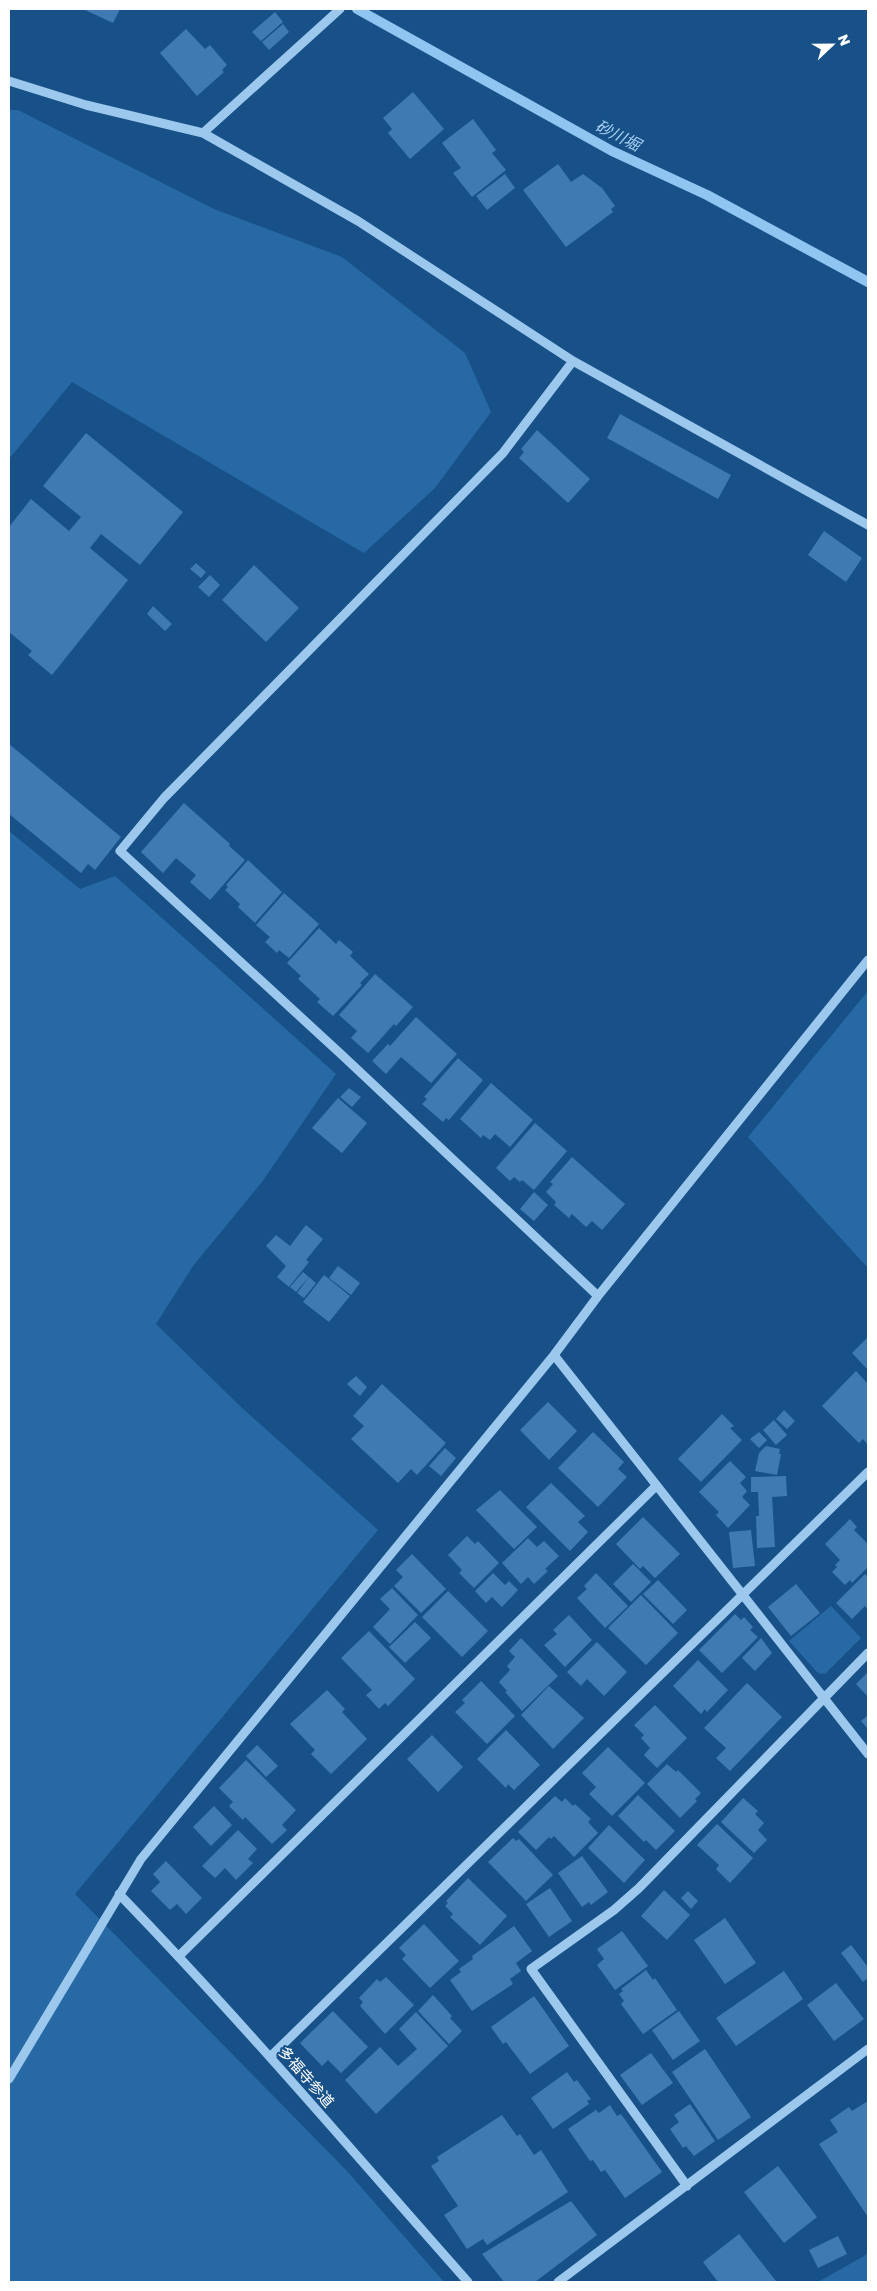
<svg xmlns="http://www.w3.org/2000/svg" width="877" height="2291" font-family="'Golos Text','Noto Sans JP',sans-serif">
<rect width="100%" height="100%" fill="#175188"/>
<path fill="#2669a5" d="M9 110H18L214 209 342 257 465 353 491 412 435 488 364 553 72 382 9 459Z
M9 831 80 889 115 876 336 1074 262 1182 193 1266 156 1324 240 1406 378 1530 75 1894 347 2171 444 2282H9Z
M868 991V1268L748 1137Z
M831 1606 861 1638 825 1674 818 1673 789 1641Z
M868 2253V2282H818L864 2256Z"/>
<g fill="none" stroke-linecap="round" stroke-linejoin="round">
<path stroke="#90c4f1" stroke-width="10" d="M357 9 612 151 707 195 868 282"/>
</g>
<path fill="#3f7bb2" d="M83 9H120L113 23Z
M275 12 283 22 261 41 252 32Z
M283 24 289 32 269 50 262 42Z
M186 29 205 49 210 45 227 65 222 70 224 72 197 96 160 53Z
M413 92 444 129 410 159 388 133 392 129 383 118Z
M473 119 496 150 492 153 506 170 472 197 453 173 461 168 442 143Z
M558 164 571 182 583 174 602 188 615 206 611 209 613 212 566 247 523 190Z
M505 174 515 188 487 210 476 196Z
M620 414 731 475 718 499 607 438Z
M537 430 590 479 568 503 519 458 524 452 521 449Z
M86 433 183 512 140 565 101 534 90 548 128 580 52 675 28 655 32 651 9 632V527L31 499 69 531 81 517 43 486Z
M824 531 862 558 846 582 808 555Z
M196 563 206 572 201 578 190 569Z
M254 565 299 608 266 642 222 600Z
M210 575 220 585 209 597 198 587Z
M153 606 172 624 165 631 147 614Z
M9 744 121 837 95 870 88 864 81 873 9 814Z
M184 803 230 844 229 846 245 860 210 900 190 882 196 875 176 858 163 873 141 852Z
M248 860 282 892 255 923 238 907 240 904 225 890 228 887 226 885Z
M284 893 319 924 289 958 279 950 277 953 265 942 270 937 256 925Z
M319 928 336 944 339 940 353 952 350 956 369 974 360 983 362 985 333 1016 317 1002 320 999 298 979 301 976 287 963Z
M375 974 413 1007 396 1026 394 1024 368 1053 351 1038 357 1031 339 1015Z
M416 1017 457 1054 431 1083 401 1057 386 1074 372 1061 388 1044 390 1046Z
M458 1058 483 1080 449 1120 446 1118 443 1122 422 1104 427 1099 424 1097Z
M491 1083 533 1120 510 1147 495 1134 490 1140 483 1135 481 1138 460 1119Z
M349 1088 361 1097 352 1107 340 1097Z
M338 1098 367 1123 342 1153 312 1128Z
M535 1123 567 1151 534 1190 522 1180 520 1182 514 1177 510 1181 496 1168Z
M572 1157 625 1204 602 1230 592 1221 586 1227 572 1214 569 1218 554 1205 556 1202 546 1192 553 1184 550 1182Z
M534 1192 548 1205 534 1221 520 1209Z
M306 1225 323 1239 306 1260 309 1262 289 1287 277 1277 286 1266 266 1246 276 1235 290 1246Z
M338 1266 360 1283 351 1295 329 1278Z
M303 1272 309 1277 296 1292 290 1287Z
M324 1275 350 1296 329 1322 303 1302Z
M309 1277 316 1283 304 1298 297 1293Z
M868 1337V1370L852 1353Z
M856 1371 868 1384V1445L863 1439 859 1443 822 1406Z
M356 1376 367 1387 360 1396 347 1384Z
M382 1384 446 1443 417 1475 411 1469 398 1483 351 1439 364 1426 353 1416Z
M548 1402 577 1431 549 1460 520 1430Z
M784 1410 795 1421 787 1429 776 1419Z
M722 1414 734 1426 730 1428 742 1440 701 1482 678 1459Z
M774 1420 787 1435 776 1445 763 1430Z
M593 1432 624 1462 618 1469 627 1477 598 1507 558 1468Z
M759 1432 767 1440 759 1448 750 1439Z
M766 1446 780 1449 779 1454H781L777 1475 755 1471 759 1453Z
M445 1448 456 1458 441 1476 429 1466Z
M730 1461 746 1477 740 1483 747 1491 742 1497 750 1505 728 1528 716 1515 719 1512 699 1492Z
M786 1476 787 1496 772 1497 775 1547 757 1548 756 1516H759L758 1492H751V1477Z
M551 1483 585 1516 578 1522 588 1532 570 1551 526 1507Z
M500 1490 537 1527 514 1549 476 1510Z
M643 1517 680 1554 655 1578 643 1566 640 1569 616 1544Z
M850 1519 857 1527 854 1530 868 1544V1567L852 1583 850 1580 845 1585 832 1572 837 1567 835 1565 840 1560 825 1544Z
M751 1530 755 1566 733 1568 729 1532Z
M467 1536 475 1544 478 1541 499 1563 474 1588 459 1573 462 1570 448 1555Z
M528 1538 537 1547 544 1541 559 1556 545 1569 548 1571 534 1584 528 1577 521 1584 502 1563Z
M412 1554 446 1589 421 1613 394 1586 403 1577 396 1570Z
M633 1564 651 1582 631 1602 613 1584Z
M493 1573 505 1585 509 1581 518 1590 502 1607 492 1597 486 1603 475 1591Z
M596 1573 628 1606 605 1628 577 1598 587 1589 584 1586Z
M865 1574 868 1577V1610L865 1606 852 1619 836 1603Z
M658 1580 687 1610 673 1624 643 1594Z
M796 1584 820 1613 791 1636 768 1607Z
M392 1588 418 1615 390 1644 373 1627 390 1609 380 1599Z
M448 1591 488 1631 462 1657 422 1617Z
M641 1595 678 1633 646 1665 608 1628Z
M735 1614 741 1620 744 1617 753 1627 750 1630 758 1637 722 1673 699 1650Z
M569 1615 592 1640 565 1667 544 1645 557 1634 553 1630Z
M415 1622 431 1638 405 1663 389 1647Z
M369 1631 415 1679 388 1706 385 1703 379 1709 366 1695 372 1690 341 1658Z
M521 1638 558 1676 522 1711 505 1692 507 1691 499 1682 510 1670 507 1666 515 1657 509 1651Z
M761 1638 772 1653 755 1671 742 1658Z
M597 1642 627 1672 604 1696 587 1679 581 1686 567 1672Z
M698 1660 728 1690 707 1712 705 1709 701 1714 673 1686Z
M868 1672V1697L856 1684Z
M481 1681 515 1716 487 1744 455 1712 465 1703 462 1700Z
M747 1683 782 1717 730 1771 716 1758 726 1748 704 1728Z
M549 1686 584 1718 553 1749 521 1715Z
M327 1690 345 1709 342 1712 367 1739 331 1774 311 1754 315 1750 290 1724Z
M655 1705 687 1738 657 1768 644 1755 650 1748 641 1738 644 1735 634 1725Z
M868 1715V1729L861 1721Z
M506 1730 540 1765 514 1790 508 1784 506 1788 477 1759Z
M432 1735 463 1767 438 1792 407 1759Z
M257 1745 278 1766 266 1777 246 1756Z
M608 1747 645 1783 612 1816 589 1794 596 1787 582 1773Z
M246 1760 296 1810 282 1825 287 1830 272 1844 245 1817 243 1820 229 1806 233 1802 219 1788Z
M667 1764 676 1772 678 1770 701 1793 695 1799 697 1801 680 1818 647 1784Z
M638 1795 675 1831 656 1850 646 1840 644 1842 618 1816Z
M555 1796 562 1802 565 1798 573 1806 575 1804 591 1819 588 1822 598 1833 574 1857 554 1836 551 1839 549 1837 536 1850 518 1832Z
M743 1798 758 1811 755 1814 764 1823 758 1830 767 1840 754 1853 721 1822Z
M214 1806 232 1825 211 1846 193 1827Z
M717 1824 753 1858 730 1883 716 1869 719 1865 697 1845Z
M609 1825 645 1860 624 1883 588 1848Z
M238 1830 257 1849 248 1859 253 1863 236 1880 225 1868 215 1878 202 1866Z
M513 1838 516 1841 519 1839 553 1875 526 1901 488 1862Z
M582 1856 608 1892 591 1905 589 1902 582 1907 558 1873Z
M166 1861 202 1898 186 1914 177 1904 170 1910 151 1891 160 1882 153 1874Z
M468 1878 507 1916 480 1945 450 1917 453 1914 445 1906 448 1903 446 1901Z
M550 1888 572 1921 549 1937 526 1904Z
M664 1890 690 1915 667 1940 641 1916Z
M688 1891 698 1901 691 1909 681 1898Z
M725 1918 756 1963 725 1984 694 1940Z
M424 1924 459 1961 430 1988 402 1959 406 1955 399 1948Z
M514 1926 532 1951 516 1963 521 1971 510 1979 513 1984 472 2011 450 1980 461 1972 459 1969 473 1959 472 1956Z
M622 1931 648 1966 615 1990 597 1965 604 1959 597 1949Z
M851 1945 868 1967V1978L863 1982 841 1953Z
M646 1970 653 1980 655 1978 677 2010 643 2034 621 2004 624 2001 619 1994 623 1991 621 1989Z
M784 1971 803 1999 736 2046 716 2018Z
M386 1977 414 2005 385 2034 360 2006 363 2002 359 1998 377 1979 380 1982Z
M836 1983 864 2019 834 2041 807 2005Z
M433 1995 452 2016 450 2018 462 2031 449 2044 418 2011Z
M534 1996 569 2046 530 2074 506 2042 503 2044 491 2027Z
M333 2011 368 2047 341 2073 328 2060 322 2066 300 2043Z
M679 2011 700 2041 673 2060 652 2030Z
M416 2012 448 2046 376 2114 345 2080 380 2047 398 2066 417 2049 399 2029Z
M705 2049 751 2117 718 2140 672 2072Z
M651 2053 673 2083 642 2105 620 2075Z
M567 2072 574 2082 577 2080 591 2099 587 2101 589 2104 553 2129 531 2098Z
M868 2101V2217L819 2144 838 2132 830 2120 849 2107 852 2111Z
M690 2104 715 2141 694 2156 686 2146 683 2148 670 2129 679 2122 674 2115Z
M610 2105 617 2116 621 2114 662 2172 625 2198 605 2170 601 2172 593 2160 590 2161 568 2129 596 2110 599 2113Z
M502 2115 517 2136 520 2134 534 2155 541 2150 568 2192 487 2245 483 2239 467 2249 444 2215 458 2206 431 2166 439 2161 437 2157Z
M778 2166 817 2217 784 2243 744 2192Z
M571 2201 597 2235 535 2282H504L482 2254Z
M739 2234 776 2281 773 2282H718L703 2262Z
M838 2236 847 2254 818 2268 809 2250Z"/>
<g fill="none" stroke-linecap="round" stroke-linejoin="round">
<path stroke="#9dc8ee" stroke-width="9" d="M9 81 86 105 203 133 358 221 573 361 868 525
M203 133 340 9
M573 361 503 453 164 798 120 851 343 1056 598 1296
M554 1355 868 1754
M119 1894C240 2019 353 2152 468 2282
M179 1956 656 1486
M270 2057 868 1472
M9 2079 141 1859 554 1355 598 1296 868 960
M687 2186 531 1969 614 1910 639 1888 868 1653
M558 2282 868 2049"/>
</g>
<g text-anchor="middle" stroke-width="4" stroke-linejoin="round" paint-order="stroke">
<g font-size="15" fill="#fff" stroke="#175188">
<text transform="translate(306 2077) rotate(49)" y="5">多福寺参道</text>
</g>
<g font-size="16" font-style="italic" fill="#a9d2f5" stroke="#175188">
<text transform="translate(618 135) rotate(27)" y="6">砂川堀</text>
</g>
</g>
<rect width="877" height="2291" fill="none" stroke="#ffffff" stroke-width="20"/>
<g transform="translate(832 45) rotate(68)" stroke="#175188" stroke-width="4" paint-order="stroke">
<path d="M0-4L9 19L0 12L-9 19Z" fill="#ffffff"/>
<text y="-8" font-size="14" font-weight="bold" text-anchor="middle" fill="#ffffff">N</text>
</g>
</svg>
